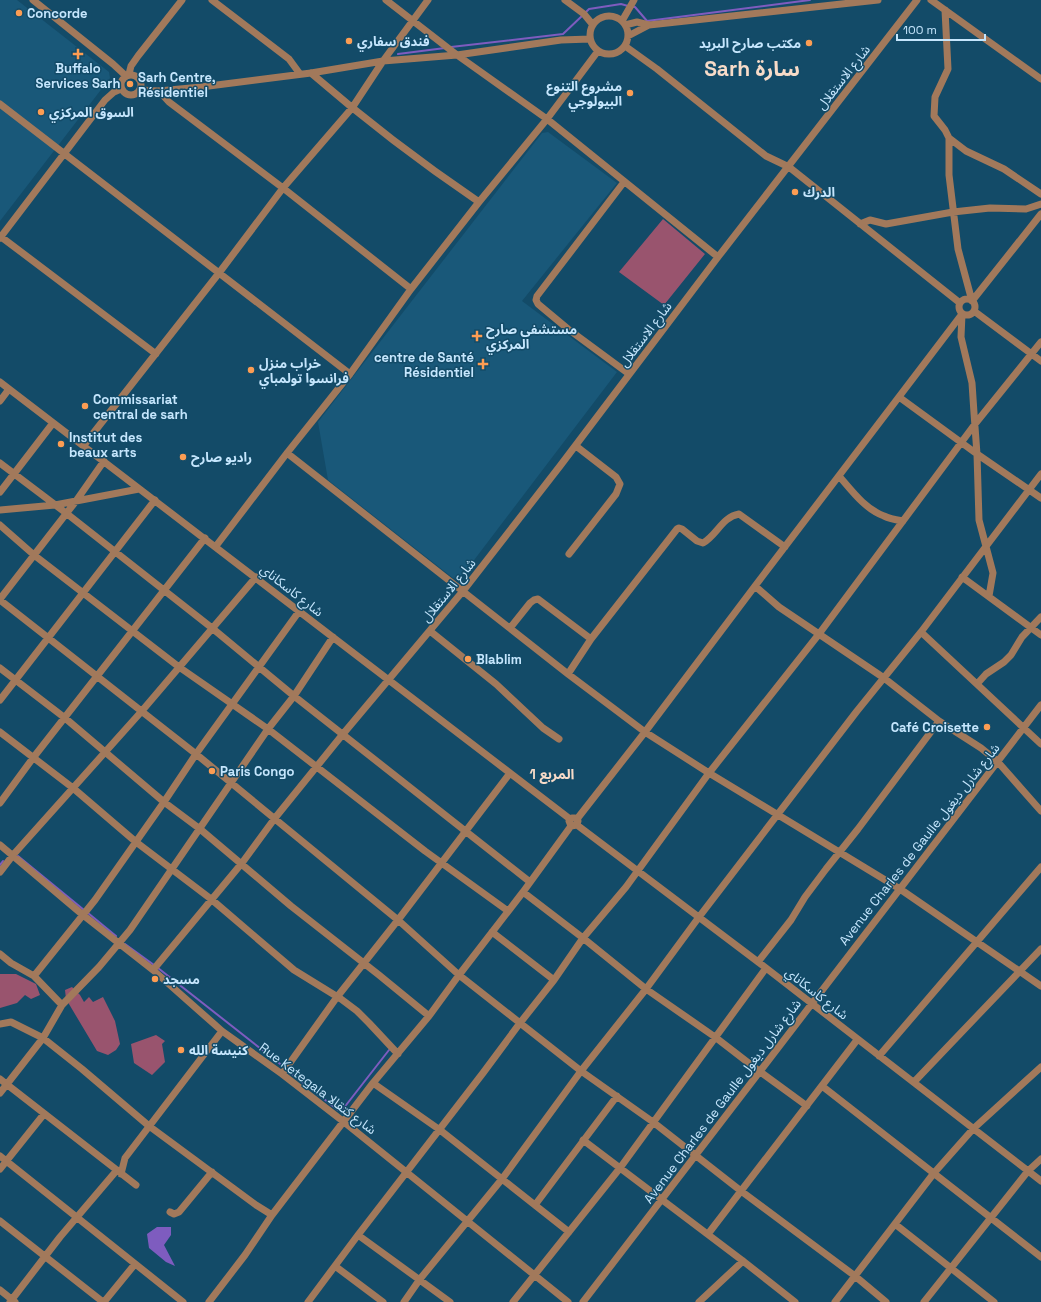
<svg xmlns="http://www.w3.org/2000/svg" width="1041" height="1302" font-family="'Space Grotesk','Noto Sans Arabic',sans-serif">
<rect width="100%" height="100%" fill="#134b68"/>
<path fill="#195879" d="M0 0H17L109 72 110 78 0 221Z
M548 132 617 183 522 301 617 372 462 576 453 578 328 480 318 422 542 133Z"/>
<path fill="#99546e" d="M663 219 705 254 664 305 619 272Z
M0 974H16L36 984 40 995 31 999 25 995 17 1003 0 1008Z
M72 987 80 995 84 1002 89 997 93 1002 103 997 115 1021 120 1044 116 1050 108 1055 97 1051 66 999 65 990Z
M156 1035 165 1041 162 1044 165 1062 152 1075 134 1063 131 1044Z"/>
<path fill="#7e5cbf" d="M157 1227H171V1235L164 1245 175 1266 166 1262 149 1248 147 1234Z"/>
<g fill="none" stroke-linecap="round" stroke-linejoin="round">
<path stroke="#7e5cbf" stroke-width="2" d="M632 7H635L647 21 810 0
M586 12 589 9 621 4 628 6
M451 47 563 34 583 15
M398 54 445 48
M18 856 84 910
M0 865 3 861
M88 913 116 936
M125 944 154 965
M158 968 284 1067
M287 1070 338 1110 343 1109 389 1050"/>
<path stroke="#a2795b" stroke-width="7" d="M33 0 113 64 126 76
M212 0 289 59 300 74
M386 0 457 55 547 119 718 257
M565 0 584 14 593 25
M931 0 1041 79
M945 10 948 69 935 97 934 116 945 130 949 138 966 151 1004 169 1041 194
M590 35a19 19 0 1 1 38 0a19 19 0 1 1-38 0Z
M622 21 634 0
M625 25 637 22 649 25 878 0
M628 36 649 25
M625 46 657 69 766 156 789 167 960 303
M311 73C364 119 420 162 479 202
M129 74 131 66 138 56 182 0
M121 85a10 10 0 1 1 20 0a10 10 0 1 1-20 0Z
M140 90 159 91 201 87 311 73 383 61 457 55 561 40 590 39
M159 91 169 102 283 188 411 289
M0 104 350 374
M949 138V175L958 249 972 301
M624 182 537 296 536 300 538 304 568 329 629 374
M860 224 870 220 886 224 953 212 990 208 1026 209 1041 204
M0 236 156 354
M0 238 105 100 114 92 121 89
M959 307a8 8 0 1 1 16 0a8 8 0 1 1-16 0Z
M972 301 1041 214
M974 311 1041 361
M962 314 961 337 972 383 974 413 977 454 979 520 993 573 989 596
M0 382 570 819
M899 397 977 454 1041 498
M0 401 9 389
M84 445 219 273 283 188 352 108 383 61 428 0
M287 453 568 674 645 732 709 773 900 889 1041 986
M0 463 66 513 212 628 294 696 530 882
M839 476C852 491 865 509 884 516 890 519 897 520 903 521
M0 492 53 423
M0 510 55 505 139 489
M0 525 34 555 179 667 268 729 425 851 508 911
M216 546 287 453 350 374 411 289 479 202 547 119 598 51
M569 554 616 494 620 484 616 477 576 446
M962 577 1041 635
M755 586 779 607 884 678 939 721 981 748 997 761 1041 811
M0 599 76 501 104 461
M0 600 196 754 398 920 459 975 581 1071 653 1122 741 1191 855 1276 886 1302
M510 628 530 603 534 600 538 599 591 639
M430 631 496 684 543 728 559 739
M921 632 1041 744
M0 668 65 718 164 802 200 829 291 906 379 975 429 1016
M568 674 591 639 677 529 679 528 682 529 697 541 703 543C717 535 722 517 739 514L785 547
M977 684 986 674 1004 662 1011 655 1022 637 1041 617
M0 700 155 500
M0 732 73 788 136 842 211 899 294 970 341 999 357 1011 369 1023 398 1054
M0 803 33 758 205 538
M577 819 645 732 755 586 962 314
M577 825 766 968 1041 1181
M0 845 83 915 153 970 222 1031 282 1074 344 1122 568 1302
M0 872 13 855 141 712 256 577
M523 892 583 938 646 989 715 1037 759 1071 807 1106
M492 932 554 980
M0 954 11 963 34 976 62 1005
M758 962 791 920 805 897 826 869 858 829 939 721
M153 970 242 863 275 818 343 734 463 591 560 466 718 257 917 0
M34 976 95 900 164 802 196 754 300 610
M0 1024 11 1022 43 1038 82 1069 149 1126 256 1205 272 1215
M879 1056 1041 867
M282 1074 337 997 398 920 510 773
M0 1079 136 1185
M914 1082 1041 949
M373 1083 440 1130 569 1232
M822 1086 1041 1257
M0 1093 43 1038 62 1005 99 967 130 930 268 729 294 696 333 637
M583 1140 743 1261 795 1302
M0 1156 183 1302
M0 1169 44 1114
M121 1174 125 1158 222 1031
M535 1205 617 1096
M170 1212 174 1214 179 1212 212 1172
M0 1221 103 1302
M895 1224 994 1302
M708 1234 857 1040
M358 1235 450 1302
M335 1266 383 1302
M0 1290 15 1302
M10 1302 60 1237 117 1170
M104 1302 135 1264
M209 1302 245 1255 272 1215 373 1083 429 1016 459 975 523 892 571 826 577 825 578 821 575 818H572L569 821 571 826
M308 1302 358 1235 483 1073 520 1023 554 980 583 938 626 887 709 773 819 634 975 424 1041 342
M404 1302 420 1279 502 1179 581 1071 646 989 699 917 857 711 921 632 1041 474
M513 1302 620 1168 766 968
M583 1302 1041 705
M699 1302 743 1261
M835 1302 934 1173 973 1129 1041 1067
M924 1302 1028 1171 1041 1159"/>
</g>
<g fill="#fc9d53" stroke="#134b68" stroke-width="1.5">
<circle cx="19" cy="13" r="4"/>
<circle cx="349" cy="41" r="4"/>
<circle cx="809" cy="43" r="4"/>
<path d="M76 48h4v4h4v4h-4v4h-4v-4h-4v-4h4z"/>
<circle cx="130" cy="84" r="4"/>
<circle cx="630" cy="93" r="4"/>
<circle cx="41" cy="112" r="4"/>
<circle cx="795" cy="192" r="4"/>
<path d="M475 330h4v4h4v4h-4v4h-4v-4h-4v-4h4z"/>
<path d="M481 358h4v4h4v4h-4v4h-4v-4h-4v-4h4z"/>
<circle cx="251" cy="370" r="4"/>
<circle cx="85" cy="406" r="4"/>
<circle cx="61" cy="444" r="4"/>
<circle cx="183" cy="457" r="4"/>
<circle cx="468" cy="659" r="4"/>
<circle cx="987" cy="727" r="4"/>
<circle cx="212" cy="771" r="4"/>
<circle cx="155" cy="979" r="4"/>
<circle cx="181" cy="1050" r="4"/>
</g>
<g text-anchor="middle" stroke-width="3" stroke-linejoin="round" paint-order="stroke">
<g font-size="13" font-weight="bold" fill="#c5e6fd" stroke="#134b68" text-anchor="start">
<text x="27" y="18">Concorde</text>
<text x="357" y="46">فندق سفاري</text>
<text x="801" y="48" text-anchor="end">مكتب صارح البريد</text>
<text x="78" y="73" text-anchor="middle">Buffalo<tspan x="78" dy="15">Services Sarh</tspan></text>
<text x="138" y="82">Sarh Centre,<tspan x="138" dy="15">Résidentiel</tspan></text>
<text x="622" y="91" text-anchor="end">مشروع التنوع<tspan x="622" dy="15">البيولوجي</tspan></text>
<text x="49" y="117">السوق المركزي</text>
<text x="803" y="197">الدرك</text>
<text x="486" y="334">مستشفى صارح<tspan x="486" dy="15">المركزي</tspan></text>
<text x="474" y="362" text-anchor="end">centre de Santé<tspan x="474" dy="15">Résidentiel</tspan></text>
<text x="259" y="368">خراب منزل<tspan x="259" dy="15">فرانسوا تولمباي</tspan></text>
<text x="93" y="404">Commissariat<tspan x="93" dy="15">central de sarh</tspan></text>
<text x="69" y="442">Institut des<tspan x="69" dy="15">beaux arts</tspan></text>
<text x="191" y="462">راديو صارح</text>
<text x="476" y="664">Blablim</text>
<text x="979" y="732" text-anchor="end">Café Croisette</text>
<text x="220" y="776">Paris Congo</text>
<text x="163" y="984">مسجد</text>
<text x="189" y="1055">كنيسة الله</text>
</g>
<g font-size="13" fill="#c5e6fd" stroke="#134b68">
<text transform="translate(843 77) rotate(-52)" y="5">شارع الاستقلال</text>
<text transform="translate(645 334) rotate(-53)" y="5">شارع الاستقلال</text>
<text transform="translate(292 590) rotate(38)" y="5">شارع كاسكاناي</text>
<text transform="translate(448 590) rotate(-51)" y="5">شارع الاستقلال</text>
<text transform="translate(919 844) rotate(-52)" y="5">Avenue Charles de Gaulle شارع شارل ديغول</text>
<text transform="translate(817 993) rotate(38)" y="5">شارع كاسكاناي</text>
<text transform="translate(318 1088) rotate(37)" y="5">Rue Ketegala شارع كتقالا</text>
<text transform="translate(722 1101) rotate(-53)" y="5">Avenue Charles de Gaulle شارع شارل ديغول</text>
</g>
<g font-size="14" font-weight="bold" fill="#f7dbc8" stroke="#134b68">
<text x="552" y="779">المربع 1</text>
</g>
<g font-size="21" font-weight="bold" fill="#f7dbc8" stroke="#134b68">
<text x="752" y="76">Sarh سارة</text>
</g>
</g>
<path d="M897 34v6h88v-6" fill="none" stroke="#c5e6fd" stroke-width="2"/>
<text x="903" y="34" font-size="12" fill="#c5e6fd" stroke="#134b68" stroke-width="3" paint-order="stroke">100 m</text>
</svg>
